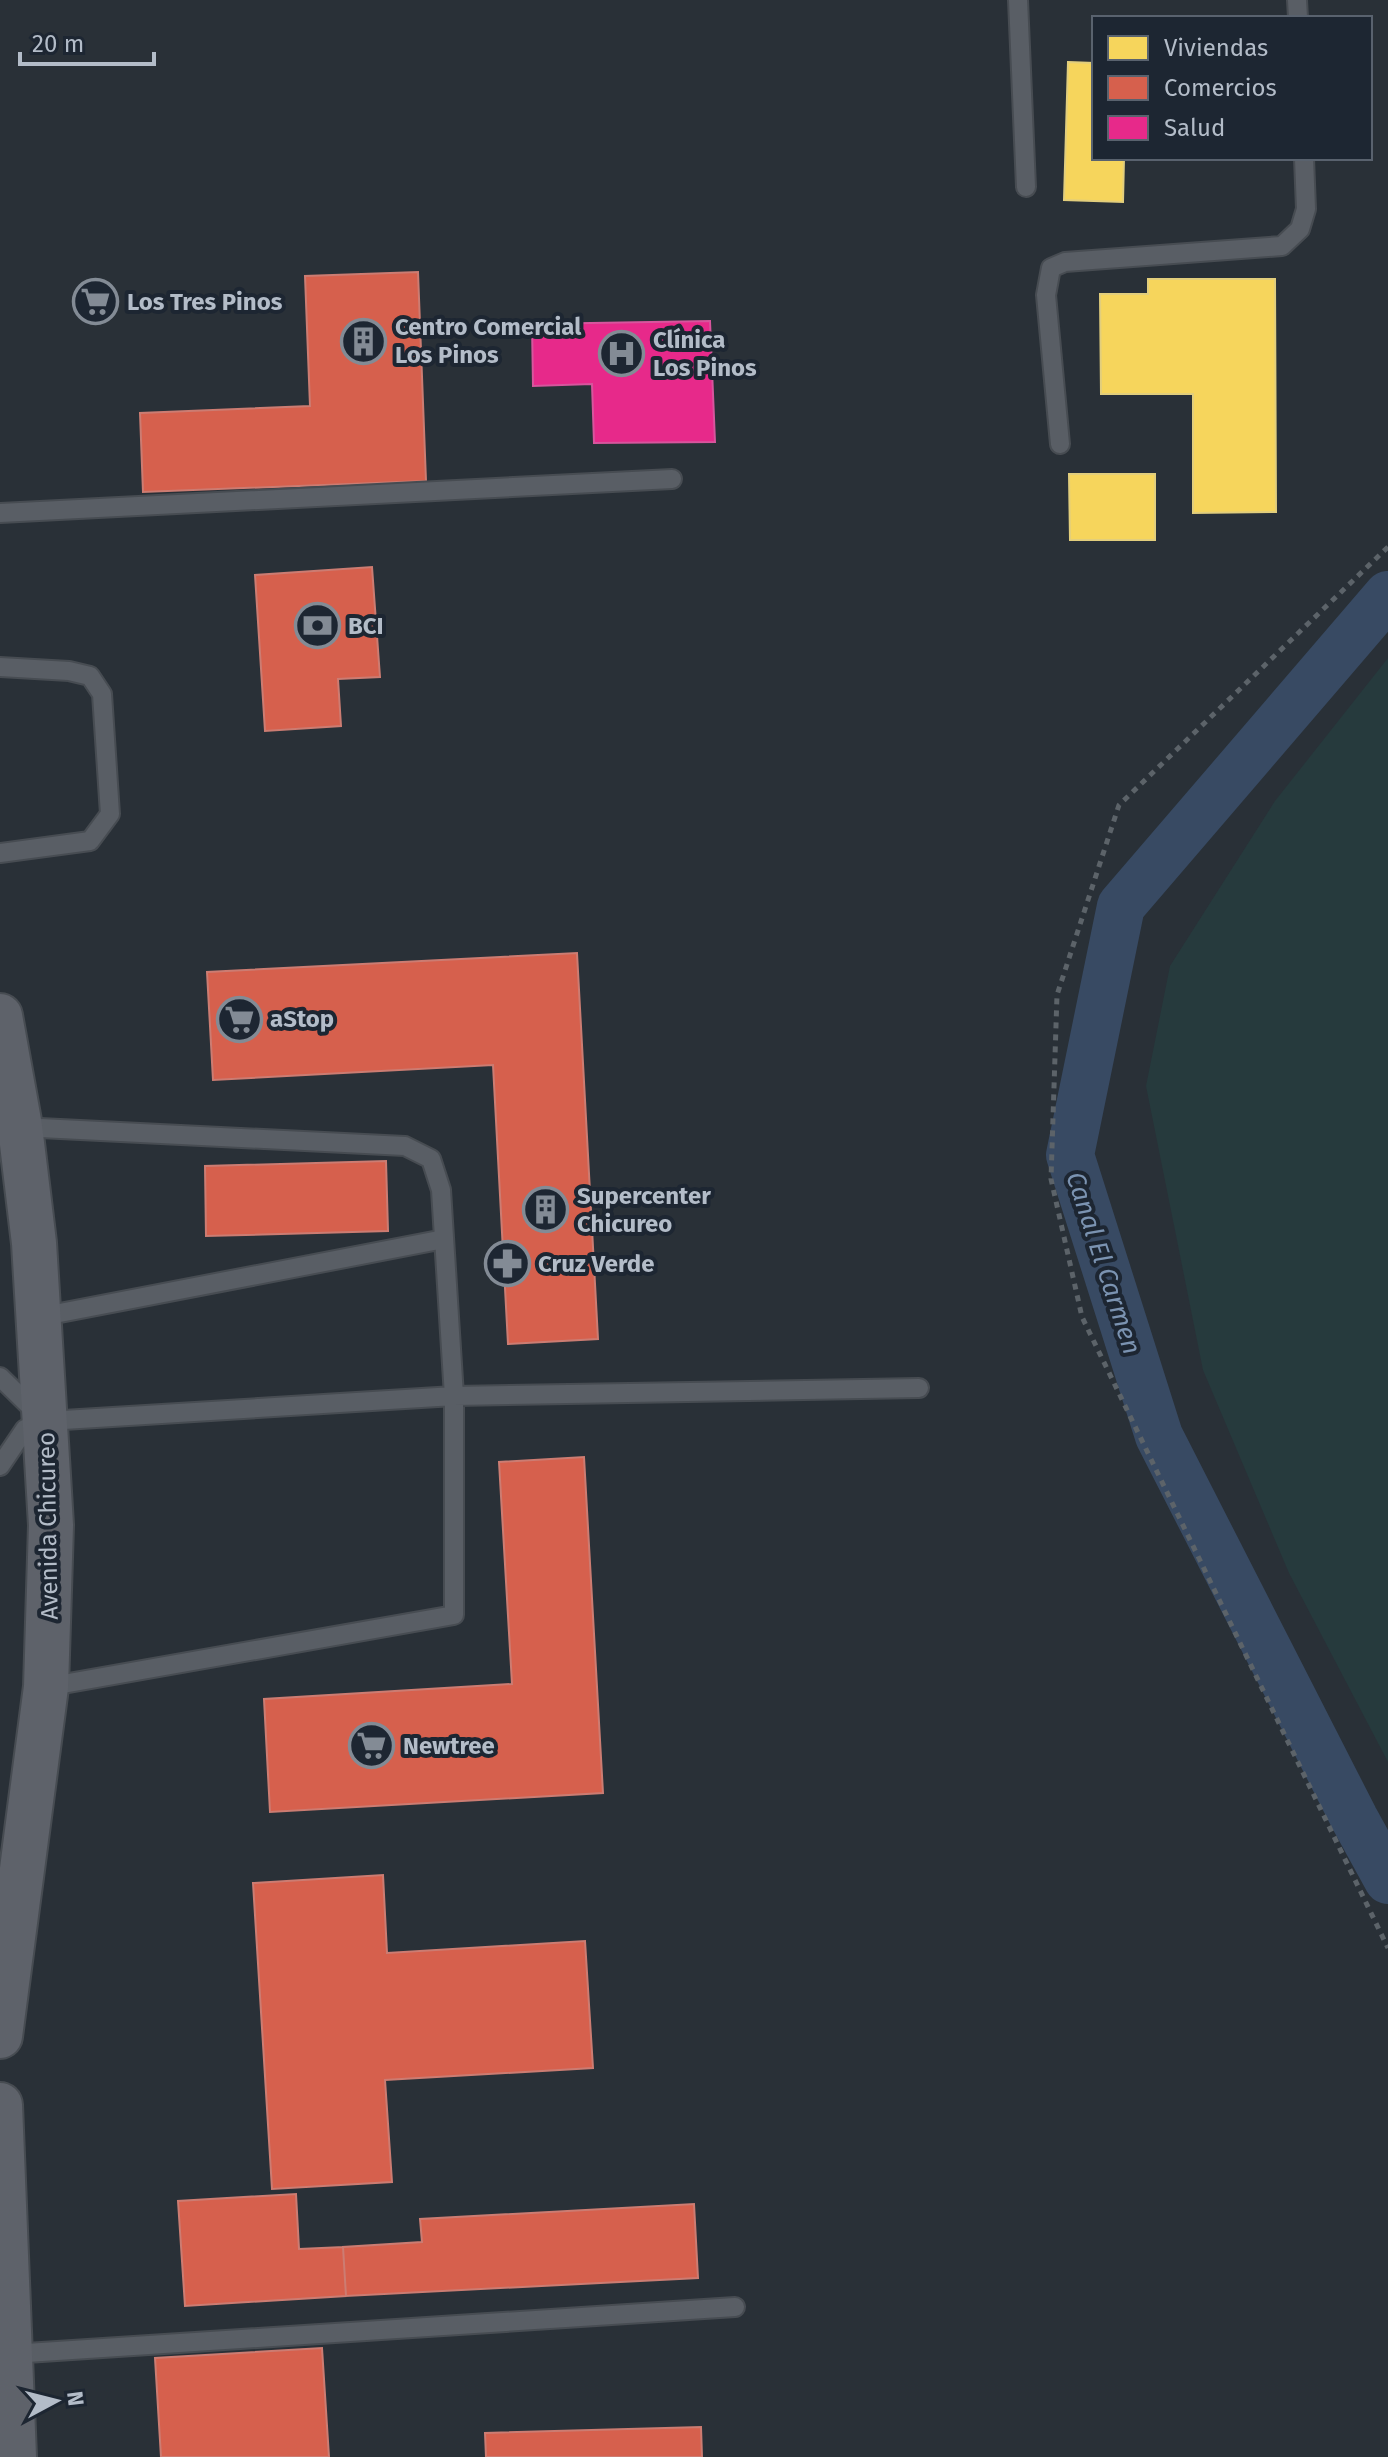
<svg xmlns="http://www.w3.org/2000/svg" width="1388" height="2457" font-family="'Fira Sans',sans-serif">
<rect width="100%" height="100%" fill="#293037"/>
<path fill="#263a3d" d="M1388 658V1762L1289 1573 1203 1370 1146 1086 1170 966 1275 801Z"/>
<path fill="#f6d55c" stroke="#e2ce7c" stroke-width="2" d="M1068 62 1094 63V158H1124L1123 202 1064 200Z
M1148 279H1275L1276 512 1193 513V394H1101L1100 294H1148Z
M1069 474H1155V540H1070Z"/>
<path fill="#d6604d" stroke="#cc7c72" stroke-width="2" d="M418 272 426 481 143 492 140 413 310 406 305 276Z
M372 567 380 677 338 679 341 726 265 731 255 575Z
M577 953 598 1339 508 1344 493 1065 213 1080 207 972Z
M386 1161 388 1231 206 1236 205 1166Z
M584 1457 603 1793 270 1812 264 1699 512 1684 499 1462Z
M383 1875 387 1953 585 1941 593 2068 385 2080 392 2182 272 2189 253 1883Z
M296 2194 299 2249 343 2247 346 2296 185 2306 178 2201Z
M694 2204 698 2278 346 2296 343 2247 422 2242 420 2219Z
M322 2348 329 2457H161L155 2358Z
M701 2427 702 2457H486L485 2433Z"/>
<path fill="#e7298a" stroke="#d7559d" stroke-width="2" d="M710 321 715 442 594 443 592 384 533 386 532 324Z"/>
<g fill="none" stroke-linecap="round" stroke-linejoin="round">
<path stroke="#384a63" stroke-width="48" d="M1388 595 1121 906 1070 1155 1159 1436 1354 1818 1388 1880"/>
<defs>
<path id="lane" d="M1018 0 1026 187
M1297 0 1298 18
M1060 444 1046 295 1051 268 1065 262 1282 246 1300 229 1306 209 1304 158
M0 513 672 479
M0 667 69 671 90 676 102 694 110 814 90 841 0 853
M20 1127 405 1146 431 1159 441 1190 454 1396V1615L46 1687
M39 1317 444 1239
M0 1377 38 1414
M0 1466 25 1429 47 1421 454 1396 919 1388
M11 2354 735 2307"/>
<path id="secondary" d="M0 1016 20 1127 34 1243 51 1525 46 1687 0 2036
M0 2105 14 2457"/>
</defs>
<use href="#lane" stroke="#474c52" stroke-width="22"/>
<use href="#secondary" stroke="#474c52" stroke-width="48"/>
<path stroke="#5c6369" stroke-width="5" stroke-dasharray="6 6" stroke-linecap="butt" d="M1388 547 1119 805 1057 995 1051 1179 1082 1317 1388 1948"/>
<use href="#lane" stroke="#595e65" stroke-width="18"/>
<use href="#secondary" stroke="#5e626a" stroke-width="44"/>
</g>
<defs>
<symbol id="supermarket-ring" viewBox="-11 -11 22 22"><circle r="9.5" fill="#1d2632" stroke="#838b95" stroke-width="1.5"/><path d="M-6-5.5h2.5l.6 2H6L4.5 2H-2.5L-4.4-4H-6ZM-1.5 3.2a1.3 1.3 0 1 0 .1 0ZM3 3.2a1.3 1.3 0 1 0 .1 0Z" fill="#838b95"/></symbol>
<symbol id="building-ring" viewBox="-11 -11 22 22"><circle r="9.5" fill="#1d2632" stroke="#838b95" stroke-width="1.5"/><path d="M-4-6H4V6H1V3H-1V6H-4ZM-2.5-4.3h1.7v1.8h-1.7ZM.8-4.3h1.7v1.8H.8ZM-2.5-1h1.7V.8h-1.7ZM.8-1h1.7V.8H.8Z" fill="#838b95"/></symbol>
<symbol id="hospital-ring" viewBox="-11 -11 22 22"><circle r="9.5" fill="#1d2632" stroke="#838b95" stroke-width="1.5"/><path d="M-5-5h3v3.5h4V-5h3V5h-3V1.5h-4V5h-3Z" fill="#838b95"/></symbol>
<symbol id="bank-ring" viewBox="-11 -11 22 22"><circle r="9.5" fill="#1d2632" stroke="#838b95" stroke-width="1.5"/><path d="M-6-4H6V4H-6ZM0-2.3a2.3 2.3 0 1 0 0 4.6a2.3 2.3 0 1 0 0-4.6Z" fill="#838b95"/></symbol>
<symbol id="pharmacy-ring" viewBox="-11 -11 22 22"><circle r="9.5" fill="#1d2632" stroke="#838b95" stroke-width="1.5"/><path d="M-2-6h4v4h4v4h-4v4h-4v-4h-4v-4h4Z" fill="#838b95"/></symbol>
</defs>
<g fill-rule="evenodd">
<use href="#supermarket-ring" x="70" y="276" width="51" height="51"/>
<use href="#building-ring" x="338" y="316" width="51" height="51"/>
<use href="#hospital-ring" x="596" y="328" width="51" height="51"/>
<use href="#bank-ring" x="292" y="600" width="51" height="51"/>
<use href="#supermarket-ring" x="214" y="994" width="51" height="51"/>
<use href="#building-ring" x="520" y="1184" width="51" height="51"/>
<use href="#pharmacy-ring" x="482" y="1238" width="51" height="51"/>
<use href="#supermarket-ring" x="346" y="1720" width="51" height="51"/>
</g>
<g text-anchor="middle" stroke-width="8" stroke-linejoin="round" paint-order="stroke">
<g font-size="24" font-weight="bold" fill="#b3bcc8" stroke="#1d2632" text-anchor="start">
<text x="127" y="310">Los Tres Pinos</text>
<text x="395" y="335">Centro Comercial<tspan x="395" dy="28">Los Pinos</tspan></text>
<text x="653" y="348">Clínica<tspan x="653" dy="28">Los Pinos</tspan></text>
<text x="348" y="634">BCI</text>
<text x="270" y="1027">aStop</text>
<text x="577" y="1204">Supercenter<tspan x="577" dy="28">Chicureo</tspan></text>
<text x="538" y="1272">Cruz Verde</text>
<text x="403" y="1754">Newtree</text>
</g>
<g font-size="24" fill="#b3bcc8" stroke="#1d2632">
<text transform="translate(48 1526) rotate(-91)" y="8">Avenida Chicureo</text>
</g>
<g font-size="26" font-style="italic" fill="#7b93b1" stroke="#1d2632">
<text transform="translate(1104 1263) rotate(72)" y="9">Canal El Carmen</text>
</g>
</g>
<rect x="1092" y="16" width="280" height="144" fill="#1d2632" stroke="#59626e" stroke-width="2"/>
<rect x="1108" y="36" width="40" height="24" fill="#f6d55c" stroke="#59626e" stroke-width="2"/>
<text x="1164" y="56" font-size="24" fill="#b3bcc8">Viviendas</text>
<rect x="1108" y="76" width="40" height="24" fill="#d6604d" stroke="#59626e" stroke-width="2"/>
<text x="1164" y="96" font-size="24" fill="#b3bcc8">Comercios</text>
<rect x="1108" y="116" width="40" height="24" fill="#e7298a" stroke="#59626e" stroke-width="2"/>
<text x="1164" y="136" font-size="24" fill="#b3bcc8">Salud</text>
<g transform="translate(56 2401) rotate(83)" stroke="#1d2632" stroke-width="6" paint-order="stroke">
<path d="M0-6L14 30L0 20L-14 30Z" fill="#b3bcc8"/>
<text y="-12" font-size="22" font-weight="bold" text-anchor="middle" fill="#b3bcc8">N</text>
</g>
<path d="M20 52v12h134v-12" fill="none" stroke="#b3bcc8" stroke-width="4"/>
<text x="32" y="52" font-size="24" fill="#b3bcc8" stroke="#1d2632" stroke-width="6" paint-order="stroke">20 m</text>
</svg>
